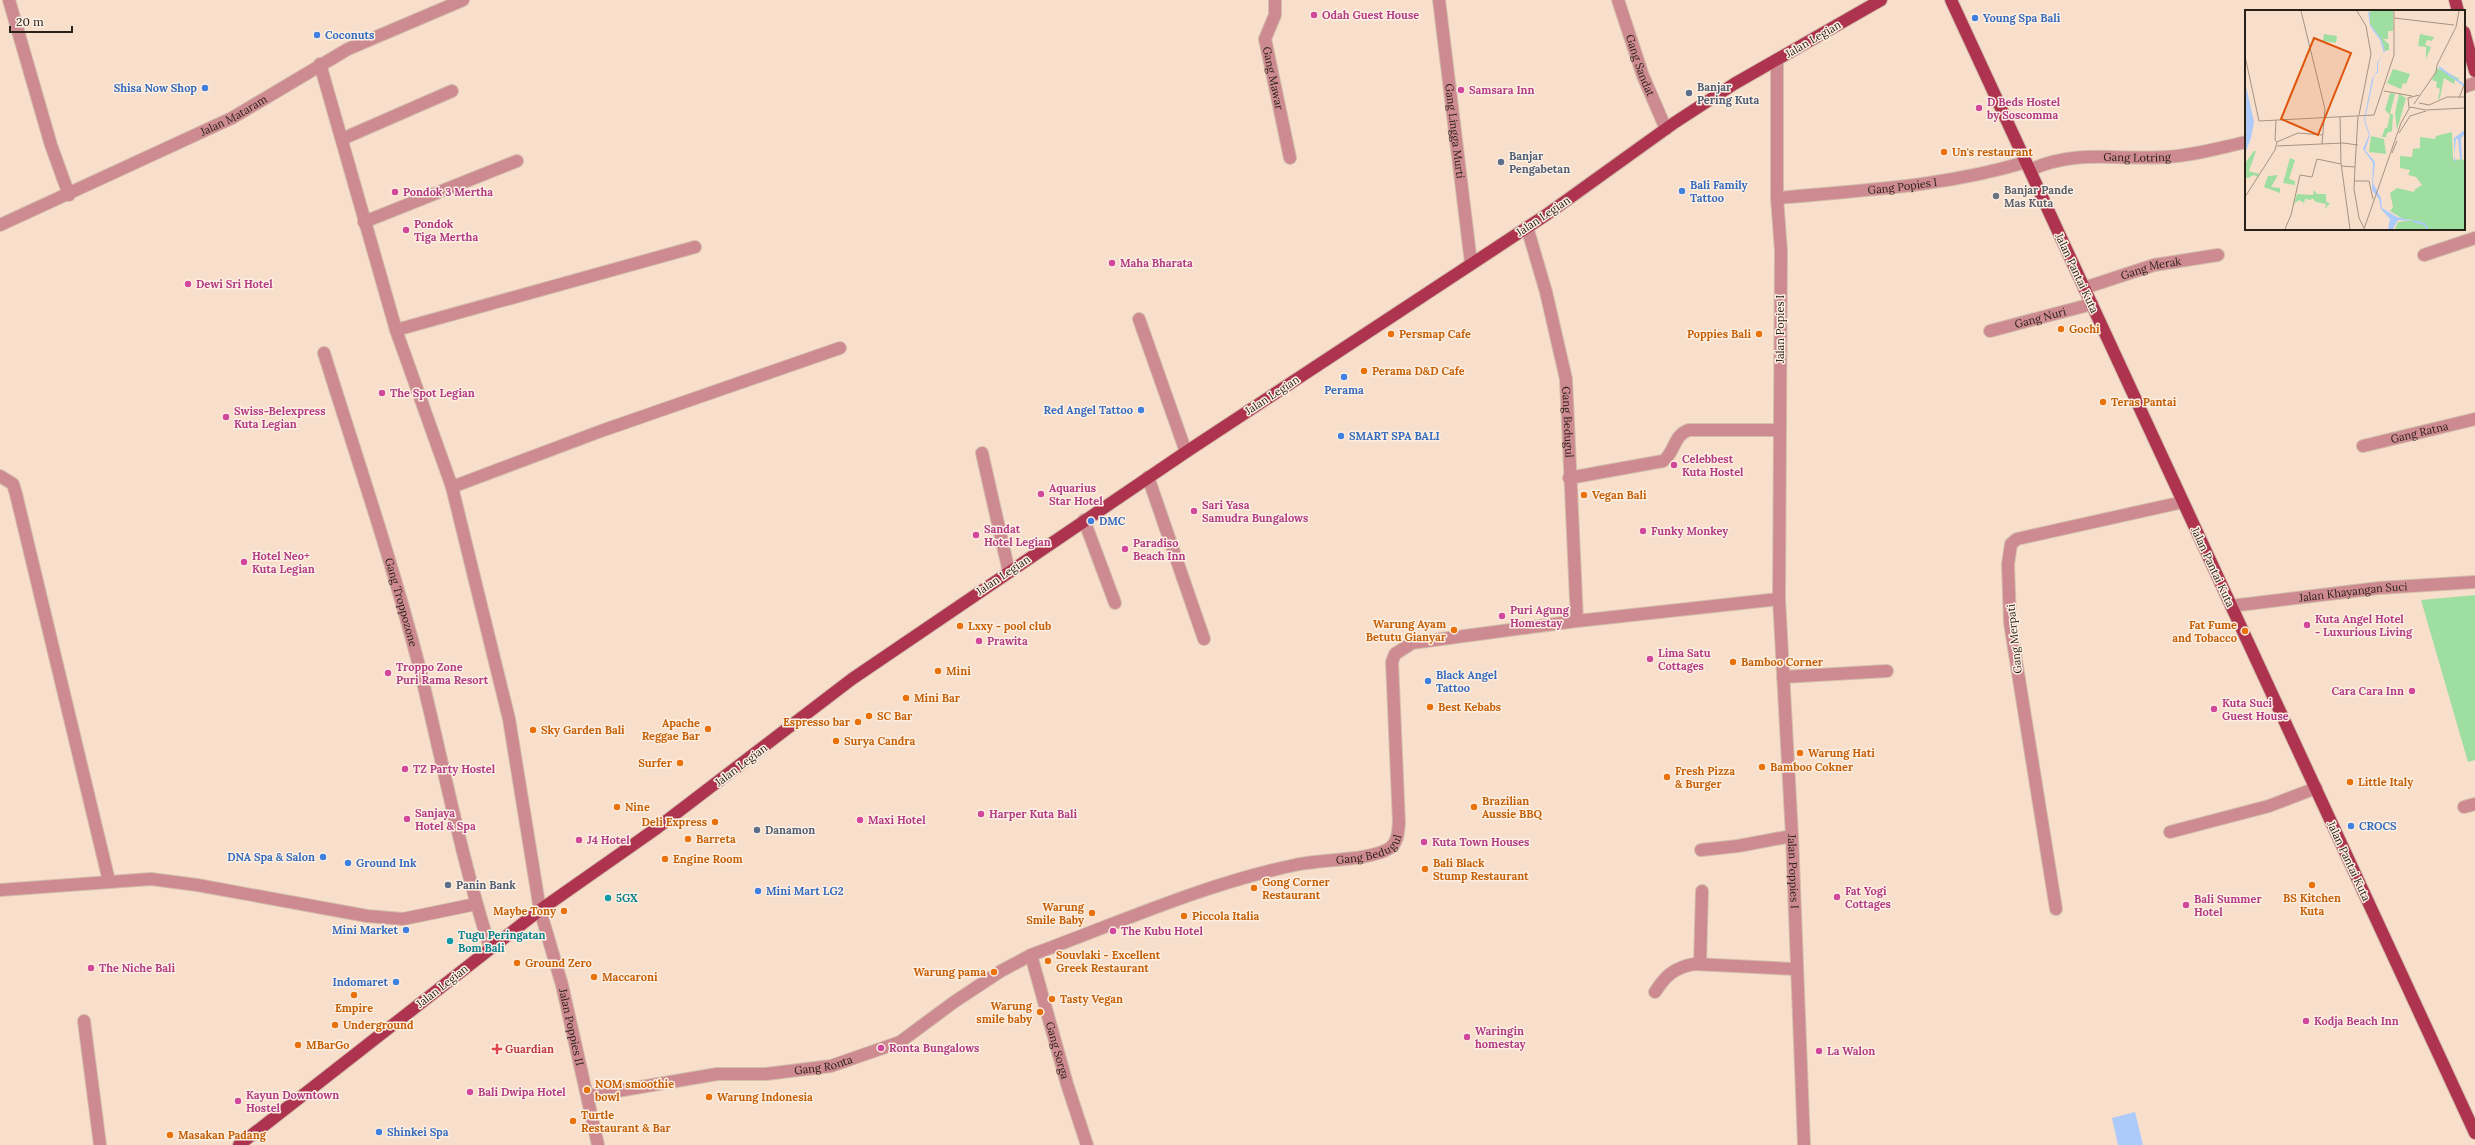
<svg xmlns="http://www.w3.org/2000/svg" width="2475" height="1145" font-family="Lora,serif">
<rect width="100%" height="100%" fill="#f8dfcb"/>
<path fill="#9fdea1" d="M2475 595V760L2468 762 2421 600Z"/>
<path fill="#accafa" d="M2135 1112 2143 1145H2118L2112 1118Z"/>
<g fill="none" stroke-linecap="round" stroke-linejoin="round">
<defs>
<g id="minor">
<path d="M9 0 51 145 69 195"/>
<path id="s1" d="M1275 0V15L1265 39 1290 158"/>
<path id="s2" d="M1439 0 1471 263"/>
<path id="s3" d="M1618 0 1643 76 1666 129"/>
<path id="s4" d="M1777 60V198L1781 251 1779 599 1792 836 1804 1145"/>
<path id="s5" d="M320 64 396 330 452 487 509 719 540 910 562 985 598 1145"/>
<path d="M2464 87 2475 83"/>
<path d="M342 139 452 91"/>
<path id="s6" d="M2030 170C2076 149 2116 160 2165 157 2192 156 2219 148 2246 142"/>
<path id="s7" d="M1777 198C1863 190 1943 187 2026 162"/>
<path d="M364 222 517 161"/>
<path id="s8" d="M0 225 232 118 348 49 463 0"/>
<path id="s9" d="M1527 227 1546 292 1566 379 1577 621"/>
<path d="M2424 255 2475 238"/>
<path id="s10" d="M2084 288 2154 265 2218 255"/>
<path d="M1139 319 1186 452"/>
<path d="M396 330 695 247"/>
<path id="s11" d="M1990 331 2092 304"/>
<path id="s12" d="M324 353C356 456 391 558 418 662 442 758 460 854 490 948"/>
<path id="s13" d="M2363 446 2475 419"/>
<path d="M982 453 1009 572"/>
<path d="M0 476 13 484 16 494 109 881"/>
<path d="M1148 477 1204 639"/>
<path d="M1569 478 1663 461C1675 453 1673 435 1689 430H1780"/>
<path d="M452 487 601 431 840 348"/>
<path d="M1084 520 1115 603"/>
<path id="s14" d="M2231 606 2379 588 2475 582"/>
<path d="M1783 677 1887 671"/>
<path d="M2464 807 2475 804"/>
<path d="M2170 832 2269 806 2316 788"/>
<path d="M1701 850 1738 846 1792 836"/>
<path d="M0 890 151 879 197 885 367 916 403 919 476 904"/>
<path d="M2056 909 2010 623 2008 564 2011 544 2017 539 2183 502"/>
<path id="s15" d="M1031 955 1067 1084 1087 1145"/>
<path d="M1700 964 1702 891"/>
<path d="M1655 992C1666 975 1674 968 1694 964L1795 969"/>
<path d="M84 1021 100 1145"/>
<path id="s16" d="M588 1096 717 1074H766L831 1066 900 1042 954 1002 1001 971 1031 955C1118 923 1204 884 1295 865 1320 859 1370 861 1390 848 1398 842 1398 832 1399 823L1392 662 1395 654 1412 643 1577 621 1779 599"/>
</g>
<path id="major" d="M1951 0 2475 1133
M2455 0 2458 11
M2464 32 2475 71
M239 1145 540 910 657 828 852 679 1186 452 1546 215 1674 123 1734 84 1881 0"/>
</defs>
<use href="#minor" stroke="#d3bdab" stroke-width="14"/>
<use href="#major" stroke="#d3bdab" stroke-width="14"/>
<use href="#minor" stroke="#ce8a91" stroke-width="12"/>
<use href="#major" stroke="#ad334e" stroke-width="12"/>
</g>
<g fill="#d1479c" stroke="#feefe2" stroke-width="1.5">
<circle cx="1314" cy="15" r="4"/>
<circle cx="1461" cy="90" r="4"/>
<circle cx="1979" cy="108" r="4"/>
<circle cx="395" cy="192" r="4"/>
<circle cx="406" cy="230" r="4"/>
<circle cx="1112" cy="263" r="4"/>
<circle cx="188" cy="284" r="4"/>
<circle cx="382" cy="393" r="4"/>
<circle cx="226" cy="417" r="4"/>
<circle cx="1674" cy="465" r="4"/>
<circle cx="1041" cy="494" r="4"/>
<circle cx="1194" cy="511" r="4"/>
<circle cx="1643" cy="531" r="4"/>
<circle cx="976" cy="535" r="4"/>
<circle cx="1125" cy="549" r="4"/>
<circle cx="244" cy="562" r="4"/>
<circle cx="1502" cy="616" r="4"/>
<circle cx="2307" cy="625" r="4"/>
<circle cx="979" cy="641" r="4"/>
<circle cx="1650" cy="659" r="4"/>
<circle cx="388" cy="673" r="4"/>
<circle cx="2412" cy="691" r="4"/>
<circle cx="2214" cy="709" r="4"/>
<circle cx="405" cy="769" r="4"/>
<circle cx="981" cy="814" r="4"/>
<circle cx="407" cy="819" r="4"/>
<circle cx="860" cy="820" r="4"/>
<circle cx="579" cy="840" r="4"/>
<circle cx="1424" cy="842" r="4"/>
<circle cx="1837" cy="897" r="4"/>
<circle cx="2186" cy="905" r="4"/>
<circle cx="1113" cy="931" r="4"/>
<circle cx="91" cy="968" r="4"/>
<circle cx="2306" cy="1021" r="4"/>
<circle cx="1467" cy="1037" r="4"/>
<circle cx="881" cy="1048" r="4"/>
<circle cx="1819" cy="1051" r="4"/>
<circle cx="470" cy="1092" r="4"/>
<circle cx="238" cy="1101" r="4"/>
</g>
<g fill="#3f7fe0" stroke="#feefe2" stroke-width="1.5">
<circle cx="1975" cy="18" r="4"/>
<circle cx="317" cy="35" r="4"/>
<circle cx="205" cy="88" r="4"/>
<circle cx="1682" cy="191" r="4"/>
<circle cx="1344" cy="377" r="4"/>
<circle cx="1141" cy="410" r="4"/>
<circle cx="1341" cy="436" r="4"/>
<circle cx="1091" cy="521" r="4"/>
<circle cx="1428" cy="681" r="4"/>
<circle cx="2351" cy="826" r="4"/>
<circle cx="323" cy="857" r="4"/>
<circle cx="348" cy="863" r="4"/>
<circle cx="758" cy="891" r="4"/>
<circle cx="406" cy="930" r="4"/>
<circle cx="396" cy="982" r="4"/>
<circle cx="379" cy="1132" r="4"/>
</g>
<g fill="#5c6f8a" stroke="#feefe2" stroke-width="1.5">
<circle cx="1689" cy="93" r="4"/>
<circle cx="1501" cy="162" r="4"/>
<circle cx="757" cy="830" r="4"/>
<circle cx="448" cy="885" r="4"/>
</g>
<g fill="#e8710a" stroke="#feefe2" stroke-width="1.5">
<circle cx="1944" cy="152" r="4"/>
<circle cx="2061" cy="329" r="4"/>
<circle cx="1391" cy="334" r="4"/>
<circle cx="1759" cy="334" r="4"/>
<circle cx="1364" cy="371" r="4"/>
<circle cx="2103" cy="402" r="4"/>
<circle cx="1584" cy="495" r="4"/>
<circle cx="960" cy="626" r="4"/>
<circle cx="1454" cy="630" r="4"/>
<circle cx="2245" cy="631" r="4"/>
<circle cx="1733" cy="662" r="4"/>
<circle cx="938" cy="671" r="4"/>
<circle cx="906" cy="698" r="4"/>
<circle cx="1430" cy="707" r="4"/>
<circle cx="869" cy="716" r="4"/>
<circle cx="858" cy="722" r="4"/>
<circle cx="708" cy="729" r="4"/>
<circle cx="533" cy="730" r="4"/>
<circle cx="836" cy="741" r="4"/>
<circle cx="1800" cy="753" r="4"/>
<circle cx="680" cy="763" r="4"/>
<circle cx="1762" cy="767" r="4"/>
<circle cx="1667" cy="777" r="4"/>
<circle cx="2350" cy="782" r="4"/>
<circle cx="617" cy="807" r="4"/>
<circle cx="1474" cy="807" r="4"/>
<circle cx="715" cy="822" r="4"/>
<circle cx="688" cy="839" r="4"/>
<circle cx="665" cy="859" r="4"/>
<circle cx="1425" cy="869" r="4"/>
<circle cx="2312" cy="885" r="4"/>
<circle cx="1254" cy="888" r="4"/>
<circle cx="564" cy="911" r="4"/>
<circle cx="1092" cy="913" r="4"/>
<circle cx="1184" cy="916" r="4"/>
<circle cx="1048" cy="961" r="4"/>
<circle cx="517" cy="963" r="4"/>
<circle cx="994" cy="972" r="4"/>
<circle cx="594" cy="977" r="4"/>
<circle cx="354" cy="995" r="4"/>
<circle cx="1052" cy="999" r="4"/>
<circle cx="1040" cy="1012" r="4"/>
<circle cx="335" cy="1025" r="4"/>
<circle cx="298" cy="1045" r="4"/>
<circle cx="587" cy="1090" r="4"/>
<circle cx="709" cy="1097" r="4"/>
<circle cx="573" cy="1121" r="4"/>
<circle cx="170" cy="1135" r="4"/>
</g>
<circle fill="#6b7280" stroke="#feefe2" stroke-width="1.5" cx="1996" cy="196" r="4"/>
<g fill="#0f9aa8" stroke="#feefe2" stroke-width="1.5">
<circle cx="608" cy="898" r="4"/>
<circle cx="450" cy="941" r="4"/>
</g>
<path fill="#e0444e" stroke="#feefe2" stroke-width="1.5" d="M495 1043h4v4h4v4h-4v4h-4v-4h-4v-4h4z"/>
<g text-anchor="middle" stroke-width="3" stroke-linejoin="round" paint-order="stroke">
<g font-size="11" font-weight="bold" fill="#b23c85" stroke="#feefe2" text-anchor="start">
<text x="1322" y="19">Odah Guest House</text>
<text x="1469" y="94">Samsara Inn</text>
<text x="1987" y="106">D Beds Hostel<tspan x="1987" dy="13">by Soscomma</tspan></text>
<text x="403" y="196">Pondok 3 Mertha</text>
<text x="414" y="228">Pondok<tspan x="414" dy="13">Tiga Mertha</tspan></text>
<text x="1120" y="267">Maha Bharata</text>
<text x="196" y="288">Dewi Sri Hotel</text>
<text x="390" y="397">The Spot Legian</text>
<text x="234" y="415">Swiss-Belexpress<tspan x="234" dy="13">Kuta Legian</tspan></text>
<text x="1682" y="463">Celebbest<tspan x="1682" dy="13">Kuta Hostel</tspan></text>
<text x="1049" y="492">Aquarius<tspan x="1049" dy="13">Star Hotel</tspan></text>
<text x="1202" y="509">Sari Yasa<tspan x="1202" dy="13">Samudra Bungalows</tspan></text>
<text x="984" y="533">Sandat<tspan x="984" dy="13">Hotel Legian</tspan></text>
<text x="1651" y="535">Funky Monkey</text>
<text x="1133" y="547">Paradiso<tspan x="1133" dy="13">Beach Inn</tspan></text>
<text x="252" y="560">Hotel Neo+<tspan x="252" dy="13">Kuta Legian</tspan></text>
<text x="1510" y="614">Puri Agung<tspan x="1510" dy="13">Homestay</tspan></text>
<text x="2315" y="623">Kuta Angel Hotel<tspan x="2315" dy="13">- Luxurious Living</tspan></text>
<text x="987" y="645">Prawita</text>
<text x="1658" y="657">Lima Satu<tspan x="1658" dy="13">Cottages</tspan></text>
<text x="396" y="671">Troppo Zone<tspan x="396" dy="13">Puri Rama Resort</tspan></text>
<text x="2404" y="695" text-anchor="end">Cara Cara Inn</text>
<text x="2222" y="707">Kuta Suci<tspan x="2222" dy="13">Guest House</tspan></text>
<text x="413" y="773">TZ Party Hostel</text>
<text x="415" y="817">Sanjaya<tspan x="415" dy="13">Hotel &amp; Spa</tspan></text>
<text x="989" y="818">Harper Kuta Bali</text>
<text x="868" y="824">Maxi Hotel</text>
<text x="587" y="844">J4 Hotel</text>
<text x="1432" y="846">Kuta Town Houses</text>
<text x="1845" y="895">Fat Yogi<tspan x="1845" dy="13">Cottages</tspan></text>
<text x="2194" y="903">Bali Summer<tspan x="2194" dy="13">Hotel</tspan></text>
<text x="1121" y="935">The Kubu Hotel</text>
<text x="99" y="972">The Niche Bali</text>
<text x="2314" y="1025">Kodja Beach Inn</text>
<text x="1475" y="1035">Waringin<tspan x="1475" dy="13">homestay</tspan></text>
<text x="889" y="1052">Ronta Bungalows</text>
<text x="1827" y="1055">La Walon</text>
<text x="478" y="1096">Bali Dwipa Hotel</text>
<text x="246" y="1099">Kayun Downtown<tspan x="246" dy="13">Hostel</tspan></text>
</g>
<g font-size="11" font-weight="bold" fill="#366cbe" stroke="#feefe2" text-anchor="start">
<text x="1983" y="22">Young Spa Bali</text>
<text x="325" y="39">Coconuts</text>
<text x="197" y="92" text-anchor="end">Shisa Now Shop</text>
<text x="1690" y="189">Bali Family<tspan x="1690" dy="13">Tattoo</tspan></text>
<text x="1344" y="394" text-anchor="middle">Perama</text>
<text x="1133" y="414" text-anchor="end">Red Angel Tattoo</text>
<text x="1349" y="440">SMART SPA BALI</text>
<text x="1099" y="525">DMC</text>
<text x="1436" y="679">Black Angel<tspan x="1436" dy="13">Tattoo</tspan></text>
<text x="2359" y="830">CROCS</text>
<text x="315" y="861" text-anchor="end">DNA Spa &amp; Salon</text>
<text x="356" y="867">Ground Ink</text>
<text x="766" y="895">Mini Mart LG2</text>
<text x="398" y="934" text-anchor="end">Mini Market</text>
<text x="388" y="986" text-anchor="end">Indomaret</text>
<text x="387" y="1136">Shinkei Spa</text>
</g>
<g font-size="11" fill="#292018" stroke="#feefe2">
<text transform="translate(1813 39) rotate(-30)" y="4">Jalan Legian</text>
<text dy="4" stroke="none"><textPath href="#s3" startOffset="69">Gang Sandat</textPath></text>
<text dy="4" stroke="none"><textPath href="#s1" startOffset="81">Gang Mawar</textPath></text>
<text dy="4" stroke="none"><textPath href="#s8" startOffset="258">Jalan Mataram</textPath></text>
<text dy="4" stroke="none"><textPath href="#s2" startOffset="132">Gang Lingga Murti</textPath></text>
<text dy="4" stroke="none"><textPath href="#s6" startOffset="109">Gang Lotring</textPath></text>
<text dy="4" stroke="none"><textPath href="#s7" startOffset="126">Gang Popies I</textPath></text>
<text transform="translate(1543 216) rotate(-34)" y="4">Jalan Legian</text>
<text dy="4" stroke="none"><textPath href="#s10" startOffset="70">Gang Merak</textPath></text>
<text transform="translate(2077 273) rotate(65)" y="4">Jalan Pantai Kuta</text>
<text dy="4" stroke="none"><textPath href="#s11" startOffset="52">Gang Nuri</textPath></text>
<text transform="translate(1780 329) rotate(-90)" y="4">Jalan Popies I</text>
<text transform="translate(1272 395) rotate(-33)" y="4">Jalan Legian</text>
<text dy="4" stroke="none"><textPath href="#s9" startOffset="200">Gang Bedugul</textPath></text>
<text dy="4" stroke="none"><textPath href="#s13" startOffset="58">Gang Ratna</textPath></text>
<text transform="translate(2213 567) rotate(65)" y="4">Jalan Pantai Kuta</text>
<text transform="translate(1003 575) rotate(-34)" y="4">Jalan Legian</text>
<text dy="4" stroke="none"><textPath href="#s14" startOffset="123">Jalan Khayangan Suci</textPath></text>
<text dy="4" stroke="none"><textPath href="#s12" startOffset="261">Gang Troppozone</textPath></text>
<text transform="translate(2014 639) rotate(-96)" y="4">Gang Merpati</text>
<text transform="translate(741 765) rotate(-37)" y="4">Jalan Legian</text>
<text dy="4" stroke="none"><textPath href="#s16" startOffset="832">Gang Bedugul</textPath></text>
<text transform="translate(2349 861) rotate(65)" y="4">Jalan Pantai Kuta</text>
<text dy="4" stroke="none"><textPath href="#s4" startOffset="812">Jalan Poppies I</textPath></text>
<text transform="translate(442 986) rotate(-38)" y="4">Jalan Legian</text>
<text dy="4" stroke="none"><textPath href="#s5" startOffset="997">Jalan Poppies II</textPath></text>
<text dy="4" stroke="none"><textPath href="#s15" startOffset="99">Gang Sorga</textPath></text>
<text dy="4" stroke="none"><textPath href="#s16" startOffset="238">Gang Ronta</textPath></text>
</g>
<g font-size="11" font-weight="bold" fill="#4e5e75" stroke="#feefe2" text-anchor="start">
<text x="1697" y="91">Banjar<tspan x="1697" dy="13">Pering Kuta</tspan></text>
<text x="1509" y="160">Banjar<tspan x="1509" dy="13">Pengabetan</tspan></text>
<text x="765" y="834">Danamon</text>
<text x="456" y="889">Panin Bank</text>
</g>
<g font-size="11" font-weight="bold" fill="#c56008" stroke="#feefe2" text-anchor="start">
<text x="1952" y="156">Un's restaurant</text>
<text x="2069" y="333">Gochi</text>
<text x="1399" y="338">Persmap Cafe</text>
<text x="1751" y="338" text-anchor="end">Poppies Bali</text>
<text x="1372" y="375">Perama D&amp;D Cafe</text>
<text x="2111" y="406">Teras Pantai</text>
<text x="1592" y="499">Vegan Bali</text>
<text x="1446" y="628" text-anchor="end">Warung Ayam<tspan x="1446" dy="13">Betutu Gianyar</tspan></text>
<text x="2237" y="629" text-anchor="end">Fat Fume<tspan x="2237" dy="13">and Tobacco</tspan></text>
<text x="968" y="630">Lxxy - pool club</text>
<text x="1741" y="666">Bamboo Corner</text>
<text x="946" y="675">Mini</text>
<text x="914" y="702">Mini Bar</text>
<text x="1438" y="711">Best Kebabs</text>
<text x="877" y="720">SC Bar</text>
<text x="850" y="726" text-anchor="end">Espresso bar</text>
<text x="700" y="727" text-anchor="end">Apache<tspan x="700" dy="13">Reggae Bar</tspan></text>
<text x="541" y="734">Sky Garden Bali</text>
<text x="844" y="745">Surya Candra</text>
<text x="1808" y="757">Warung Hati</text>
<text x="672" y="767" text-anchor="end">Surfer</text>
<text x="1770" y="771">Bamboo Cokner</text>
<text x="1675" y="775">Fresh Pizza<tspan x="1675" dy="13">&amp; Burger</tspan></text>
<text x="2358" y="786">Little Italy</text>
<text x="1482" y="805">Brazilian<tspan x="1482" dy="13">Aussie BBQ</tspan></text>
<text x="625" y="811">Nine</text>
<text x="707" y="826" text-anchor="end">Deli Express</text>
<text x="696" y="843">Barreta</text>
<text x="673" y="863">Engine Room</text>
<text x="1433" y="867">Bali Black<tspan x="1433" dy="13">Stump Restaurant</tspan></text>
<text x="1262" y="886">Gong Corner<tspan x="1262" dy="13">Restaurant</tspan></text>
<text x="2312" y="902" text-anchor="middle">BS Kitchen<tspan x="2312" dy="13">Kuta</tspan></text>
<text x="1084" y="911" text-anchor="end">Warung<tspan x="1084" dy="13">Smile Baby</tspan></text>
<text x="556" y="915" text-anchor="end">Maybe Tony</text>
<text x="1192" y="920">Piccola Italia</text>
<text x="1056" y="959">Souvlaki - Excellent<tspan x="1056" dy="13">Greek Restaurant</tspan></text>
<text x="525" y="967">Ground Zero</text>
<text x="986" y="976" text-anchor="end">Warung pama</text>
<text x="602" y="981">Maccaroni</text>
<text x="1060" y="1003">Tasty Vegan</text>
<text x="1032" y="1010" text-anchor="end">Warung<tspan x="1032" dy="13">smile baby</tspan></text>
<text x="354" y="1012" text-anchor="middle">Empire</text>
<text x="343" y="1029">Underground</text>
<text x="306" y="1049">MBarGo</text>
<text x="595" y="1088">NOM smoothie<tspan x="595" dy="13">bowl</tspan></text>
<text x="717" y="1101">Warung Indonesia</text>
<text x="581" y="1119">Turtle<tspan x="581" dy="13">Restaurant &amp; Bar</tspan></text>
<text x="178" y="1139">Masakan Padang</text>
</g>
<g font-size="11" font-weight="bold" fill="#5b616d" stroke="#feefe2" text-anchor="start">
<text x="2004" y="194">Banjar Pande<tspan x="2004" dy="13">Mas Kuta</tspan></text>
</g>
<g font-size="11" font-weight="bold" fill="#0d838f" stroke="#feefe2" text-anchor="start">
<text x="616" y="902">5GX</text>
<text x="458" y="939">Tugu Peringatan<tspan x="458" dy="13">Bom Bali</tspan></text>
</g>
<g font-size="11" font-weight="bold" fill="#be3a42" stroke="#feefe2" text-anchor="start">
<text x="505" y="1053">Guardian</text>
</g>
</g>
<g transform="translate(2245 10)">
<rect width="220" height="220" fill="#f8dfcb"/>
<path d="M125 1H148V21H143V29H138L144 34V40L140 41 136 29 125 14ZM79 24 92 26 91 33 78 31ZM175 24 189 27 187 31 182 30 180 35 186 37 181 49V37L173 36ZM192 58 215 69 210 70 209 74 199 68 195 88 193 90 195 79 191 77 192 72 187 70ZM148 59 165 64 161 74 158 73 156 79 142 73ZM145 83 150 84 145 104H148L147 121 142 123 141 127H137L140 118H142L145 105 140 100ZM154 84 161 88 152 120 150 103ZM207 122 208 150 217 149 219 151 220 219H150L153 212 169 210 158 209 145 201 148 197 145 183 152 178 169 182 170 179 177 175 171 167 163 165 165 160 155 158V146L167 147 168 139 175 138V127L190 129 191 126ZM126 126 139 129 141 144 124 142ZM9 141H11L4 161 14 164 13 167 9 165 3 168 0 167V153ZM45 148 50 150 44 169 50 171V175L38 173ZM33 165 26 177 35 178V183L19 177 23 166ZM69 180 72 184H81V192L85 193 80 199 81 194 71 192 67 188 66 190 60 189 59 193 54 190 49 194 52 184 68 185Z" fill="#9fdea1"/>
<path d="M123 1 125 3V14L136 29 140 41 133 53V62L129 66 120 110 125 125 120 140 130 152 128 173 136 188 137 198 152 207 169 211 153 210 148 219H143L145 209 136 199 134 189 127 180 128 153 118 139 124 125 119 110 127 69 132 61V53L139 43 135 30 125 16ZM0 71 9 112 6 128 0 144ZM220 99V124L216 128 217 149H215L213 129H211L209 145 211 152 209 151V128L220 120Z" fill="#accafa"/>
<path fill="none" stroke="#accafa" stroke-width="2" d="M194 57 220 76M168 211 179 214 183 219"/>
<path fill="none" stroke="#a59383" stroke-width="1" d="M56 1 80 99 77 134M112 1 121 16 126 44 114 105M149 8 209 15M0 46 14 111 129 105 149 45V1M139 81 167 86M214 88 220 73M174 93 184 95 202 87H220M169 94 191 62 192 55 211 17 214 1M164 98 163 88 174 85M95 107 96 153 105 219M31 110 30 130 32 132M154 123 165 106 181 101M32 132 53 123 78 125M32 136 98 133 113 135M147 143 152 131M97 156 110 157 113 106M110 157 109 179 114 208 119 218M109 171H124L128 189M0 187 30 140 32 132M40 219 46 205 55 165 67 167 72 149 96 154M119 219 156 113 165 97 181 100 220 98"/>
<path fill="#de560d" fill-opacity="0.15" stroke="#de560d" stroke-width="2" d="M69 28 106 43 73 125 36 109Z"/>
<rect width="220" height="220" fill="none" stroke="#292018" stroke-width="2"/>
</g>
<path d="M10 26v6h62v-6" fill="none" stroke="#292018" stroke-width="2"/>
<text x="16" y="26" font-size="12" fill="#292018" stroke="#feefe2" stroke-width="3" paint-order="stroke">20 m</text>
</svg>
